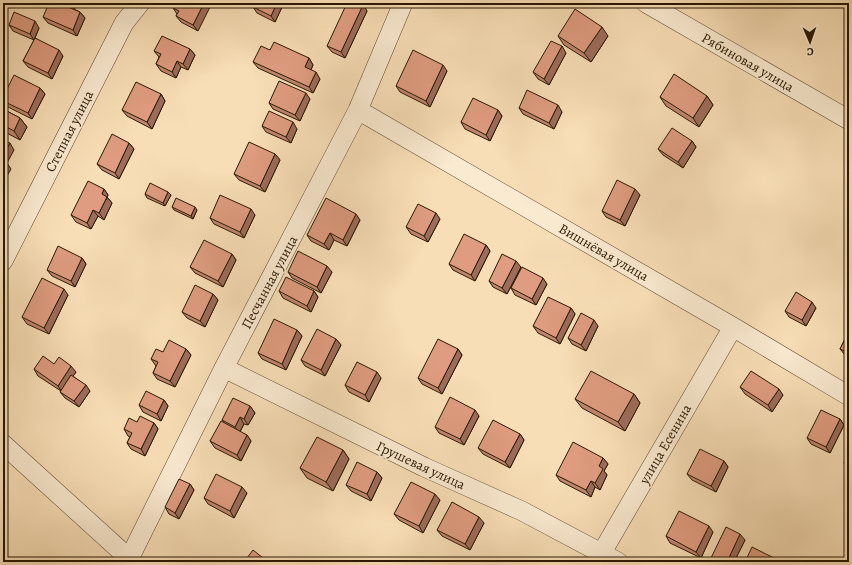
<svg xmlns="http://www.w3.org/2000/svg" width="852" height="565" font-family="Alegreya,serif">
<rect width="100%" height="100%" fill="#f8deb6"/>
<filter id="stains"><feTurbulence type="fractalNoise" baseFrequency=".005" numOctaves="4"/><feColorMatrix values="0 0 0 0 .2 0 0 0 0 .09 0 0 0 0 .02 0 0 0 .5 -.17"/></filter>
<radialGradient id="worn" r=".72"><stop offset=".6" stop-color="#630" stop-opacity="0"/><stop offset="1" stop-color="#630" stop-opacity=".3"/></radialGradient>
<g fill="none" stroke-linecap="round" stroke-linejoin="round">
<defs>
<path id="minor" d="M646 3 849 120
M358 110 733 327 849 396
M3 261 124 23 140 3
M224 368 424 467 522 511 618 562
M3 444 133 562
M129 559 224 368 358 110 403 3
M599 562 601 554 733 327"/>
</defs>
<use href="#minor" stroke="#5d4a2e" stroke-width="20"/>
<use href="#minor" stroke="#faead0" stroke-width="19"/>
</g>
<path fill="#c0866e" stroke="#291801" d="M3 3H13L11 8 3 4Z
M255 3H284L275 22 257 13 253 7Z
M76 4 74 9 80 12 85 18 77 36 48 23 43 17Z
M182 5 198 31 181 22 176 16 177 14 173 8Z
M363 5 367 11 345 58 332 52 327 46Z
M9 25 39 28 35 38 63 56 52 79 28 67 23 61 34 40 13 31Z
M558 36H608L591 62 564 45Z
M190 49 195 55 188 70 181 67 176 78 161 71 156 64 159 57 154 51Z
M270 50 309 58 313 65 311 70 320 79 313 93 258 68 253 62Z
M566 53 549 85 538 79 533 72Z
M447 71 430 107 400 92 396 86Z
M40 88 45 94 32 119 6 106 3 103V97Z
M161 94 165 101 152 129 127 116 122 110Z
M707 96 713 105 699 127 666 106 660 97Z
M310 99 300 121 273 109 269 103Z
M519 108 562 112 554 129 523 114Z
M3 109 20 118 27 127 20 140 3 131Z
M498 110 502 116 490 141 465 129 461 122Z
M262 126 297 129 291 143 266 132Z
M692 141 696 147 683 168 663 155 658 149Z
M129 143 134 149 119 179 102 170 97 164Z
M275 154 280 160 265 192 239 180 234 174Z
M104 189 108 195 107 197 112 203 104 220 98 216 91 229 76 222 71 215Z
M168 192 171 195 165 206 147 198 145 194Z
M640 195 625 226 606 217 602 211Z
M172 207 197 210 193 219 174 210Z
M255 215 244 238 214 224 210 218Z
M440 219 428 242 411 234 406 227Z
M360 220 347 246 334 240 329 250 311 241 307 235Z
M486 245 490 251 475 281 453 270 449 264Z
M232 254 236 260 223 287 195 273 190 267Z
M82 258 86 264 75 287 52 276 47 270Z
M521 267 507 294 493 287 489 281Z
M288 272H332L321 293 292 278Z
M547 284 536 305 515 295 511 288Z
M279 291H314L318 297 311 312 283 298Z
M213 294 218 300 205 327 187 318 182 312Z
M68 295 49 334 27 324 22 317Z
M571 308 575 314 560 344 538 333 533 326Z
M816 308 806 326 789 317 785 311Z
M598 326 586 351 572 344 568 338Z
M297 330 302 336 286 370 262 359 258 353Z
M849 331V357L845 355 840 349Z
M336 339 341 345 325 376 305 366 301 360Z
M186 349 191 355 175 387 157 379 153 373 156 366 151 359 163 352Z
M458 349 462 355 442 394 422 384 418 378Z
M54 364 76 372 73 376 90 391 79 407 65 398 60 392 61 391 38 376 34 369Z
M381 378 369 402 349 392 345 385Z
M740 387 783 395 772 412 745 394Z
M634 394 640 403 625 431 582 408 575 399Z
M164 400 168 406 161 421 143 412 139 405Z
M250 406 255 413 248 425 244 424 240 432 247 435 251 441 241 461 215 448 210 441 224 423 222 420Z
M479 416 464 445 439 433 435 427Z
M840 419 844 425 830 453 811 444 807 438Z
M137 422 154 423 158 429 145 456 131 449 127 443 130 437 128 436 124 429Z
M520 434 524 440 510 468 483 454 478 448Z
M343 450 349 459 333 491 307 478 300 468Z
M849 453V470L844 463Z
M603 458 608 464 604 471 607 475 600 490 595 487 591 497 560 481 556 475Z
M724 461 728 467 716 492 692 480 687 474Z
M377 472 382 478 371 501 351 491 346 485Z
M190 484 194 490 179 519 169 514 165 507Z
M247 493 234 518 208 504 204 498Z
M440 500 423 533 399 520 394 514Z
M484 523 470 550 442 536 437 530Z
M713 532 701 558 670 543 666 536Z
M745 540 734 562H714L711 558Z"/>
<path fill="#9c6d5a" stroke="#291801" d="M7 3H13L11 8Z
M70 3H76V4L72 13 68 7Z
M204 3H212L198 31 193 25Z
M277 3H284L275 22 271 16Z
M363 5 367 11 345 58 341 52Z
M80 12 85 18 77 36 73 30Z
M35 21 39 28 34 40 30 34Z
M602 27 608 36 591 62 584 53Z
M562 46 566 53 549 85 544 79Z
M190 49 195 55 188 70 183 64Z
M59 50 63 56 52 79 48 73Z
M309 58 313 65 309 74 305 67Z
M177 61 181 67 176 78 172 72Z
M443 65 447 71 430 107 426 101Z
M316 72 320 79 313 93 309 87Z
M40 88 45 94 32 119 28 113Z
M306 93 310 99 300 121 295 115Z
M161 94 165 101 152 129 147 122Z
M707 96 713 105 699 127 693 118Z
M558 105 562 112 554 129 549 123Z
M498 110 502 116 490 141 486 135Z
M20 118 27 127 20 140 14 131Z
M293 122 297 129 291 143 286 137Z
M692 141 696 147 683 168 678 162Z
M10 143 14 150 7 163 11 169 3 183V157Z
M129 143 134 149 119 179 115 173Z
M275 154 280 160 265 192 260 186Z
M104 189 108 195 106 200 102 194Z
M635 189 640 195 625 226 620 220Z
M168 192 171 195 165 206 163 203Z
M107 197 112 203 104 220 99 213Z
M195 207 197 210 193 219 191 216Z
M251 209 255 215 244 238 240 232Z
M93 210 98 216 91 229 87 223Z
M436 213 440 219 428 242 424 236Z
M356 214 360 220 347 246 343 240Z
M330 233 334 240 329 250 324 244Z
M486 245 490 251 475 281 471 275Z
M232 254 236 260 223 287 218 281Z
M82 258 86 264 75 287 71 281Z
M516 261 521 267 507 294 502 288Z
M327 266 332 272 321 293 317 287Z
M543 278 547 284 536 305 532 299Z
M64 289 68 295 49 334 44 328Z
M314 291 318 297 311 312 307 306Z
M213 294 218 300 205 327 200 321Z
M812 302 816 308 806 326 802 320Z
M571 308 575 314 560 344 556 338Z
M594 320 598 326 586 351 581 345Z
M297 330 302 336 286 370 282 364Z
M336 339 341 345 325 376 321 370Z
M186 349 191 355 175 387 170 381Z
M458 349 462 355 442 394 438 388Z
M71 366 76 372 62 392 58 386Z
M377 372 381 378 369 402 365 395Z
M86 385 90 391 79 407 74 401Z
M779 389 783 395 772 412 768 405Z
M634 394 640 403 625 431 618 422Z
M164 400 168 406 161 421 157 414Z
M250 406 255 413 248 425 244 419Z
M475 410 479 416 464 445 460 439Z
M240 417 244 424 239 433 235 427Z
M840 419 844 425 830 453 826 447Z
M154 423 158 429 145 456 141 449Z
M520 434 524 440 510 468 505 462Z
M247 435 251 441 241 461 237 455Z
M343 450 349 459 333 491 326 482Z
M603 458 608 464 604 471 607 475 600 490 595 483 599 466Z
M724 461 728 467 716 492 711 486Z
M377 472 382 478 371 501 367 494Z
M591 481 595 487 591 497 586 490Z
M190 484 194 490 179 519 175 513Z
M242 487 247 493 234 518 230 511Z
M435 494 440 500 423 533 419 526Z
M479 517 484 523 470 550 465 544Z
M709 526 713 532 701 558 696 552Z
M740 534 745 540 734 562H727Z"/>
<path fill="#df9c80" stroke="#291801" d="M49 3H70L68 7 80 12 73 30 43 17Z
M176 3H179L182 5 183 3H204L193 25 176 16 179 11 173 8Z
M255 3H277L271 16 253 7Z
M347 3H358L363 5 341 52 327 46Z
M575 9 602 27 584 53 558 36Z
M14 12 35 21 30 34 9 25Z
M162 36 190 49 183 64 177 61 172 72 156 64 161 54 154 51Z
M35 38 59 50 48 73 23 61Z
M551 41 562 46 544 79 533 72Z
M274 42 309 58 305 67 316 72 309 87 253 62 261 46 270 50Z
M413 50 443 65 426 101 396 86Z
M674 74 707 96 693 118 660 97Z
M14 75 40 88 28 113 3 101V97Z
M279 81 306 93 295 115 269 103Z
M136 82 161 94 147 122 122 110Z
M527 90 558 105 549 123 519 108Z
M473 98 498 110 486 135 461 122Z
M3 109 20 118 14 131 3 125Z
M269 111 293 122 286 137 262 126Z
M672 128 692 141 678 162 658 149Z
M112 134 129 143 115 173 97 164Z
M3 140 10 143 3 157Z
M249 142 275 154 260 186 234 174Z
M3 161 6 162 3 169Z
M617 180 635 189 620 220 602 211Z
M88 181 104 189 102 194 107 197 99 213 93 210 87 223 71 215Z
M150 183 168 192 163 203 145 194Z
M220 195 251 209 240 232 210 218Z
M176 198 195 207 191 216 172 207Z
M326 198 356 214 343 240 330 233 324 244 307 235Z
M418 204 436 213 424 236 406 227Z
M464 234 486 245 471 275 449 264Z
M204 240 232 254 218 281 190 267Z
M58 246 82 258 71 281 47 270Z
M298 251 327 266 317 287 288 272Z
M502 254 516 261 502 288 489 281Z
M522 267 543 278 532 299 511 288Z
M286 277 314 291 307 306 279 291Z
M42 278 64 289 44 328 22 317Z
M195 285 213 294 200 321 182 312Z
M796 292 812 302 802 320 785 311Z
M548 297 571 308 556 338 533 326Z
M581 313 594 320 581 345 568 338Z
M274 319 297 330 282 364 258 353Z
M317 329 336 339 321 370 301 360Z
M849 331V353L840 349Z
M438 339 458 349 438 388 418 378Z
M169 340 186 349 170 381 153 373 158 362 151 359 156 349 163 352Z
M43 356 54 364 59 357 71 366 58 386 34 369Z
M357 362 377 372 365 395 345 385Z
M591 371 634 394 618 422 575 399Z
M751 371 779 389 768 405 740 387Z
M71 375 86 385 74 401 60 392Z
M146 391 164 400 157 414 139 405Z
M450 397 475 410 460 439 435 427Z
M233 398 250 406 244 419 240 417 235 427 222 420Z
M821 410 840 419 826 447 807 438Z
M140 416 154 423 141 449 127 443 132 433 124 429 129 418 137 422Z
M493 420 520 434 505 462 478 448Z
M221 421 247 435 237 455 210 441Z
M317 437 343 450 326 482 300 468Z
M573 442 603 458 599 466 603 469 595 483 591 481 586 490 556 475Z
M700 449 724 461 711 486 687 474Z
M849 453V466L844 463Z
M357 462 377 472 367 494 346 485Z
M216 474 242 487 230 511 204 498Z
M179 479 190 484 175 513 165 507Z
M411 482 435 494 419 526 394 514Z
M452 502 479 517 465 544 437 530Z
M679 511 709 526 696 552 666 536Z
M726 527 740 534 727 562H719L711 558Z
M752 547 782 562H745Z
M253 550 268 562H244Z"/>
<g text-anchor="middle" stroke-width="3" stroke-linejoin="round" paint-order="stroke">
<g font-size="14" fill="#291801" stroke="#faead0">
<text transform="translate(748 62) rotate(30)" y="5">Рябиновая улица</text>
<text transform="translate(69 131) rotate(-63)" y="5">Степная улица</text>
<text transform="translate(604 252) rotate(30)" y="5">Вишнёвая улица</text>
<text transform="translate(269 282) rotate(-62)" y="5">Песчанная улица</text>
<text transform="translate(665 444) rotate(-60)" y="5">улица Есенина</text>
<text transform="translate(421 465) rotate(25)" y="5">Грушевая улица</text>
</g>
</g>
<rect width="852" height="565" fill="none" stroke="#f8deb6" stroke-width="16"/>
<rect x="4" y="4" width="844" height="557" fill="none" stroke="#291801" stroke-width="2"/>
<rect x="8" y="8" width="836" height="549" fill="none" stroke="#291801"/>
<g transform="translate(810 42) rotate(178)" stroke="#faead0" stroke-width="3" paint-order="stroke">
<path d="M0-3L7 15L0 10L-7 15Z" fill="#291801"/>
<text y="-6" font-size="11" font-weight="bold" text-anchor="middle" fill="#291801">С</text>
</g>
<rect width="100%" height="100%" filter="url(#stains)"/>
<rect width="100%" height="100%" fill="url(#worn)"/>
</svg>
